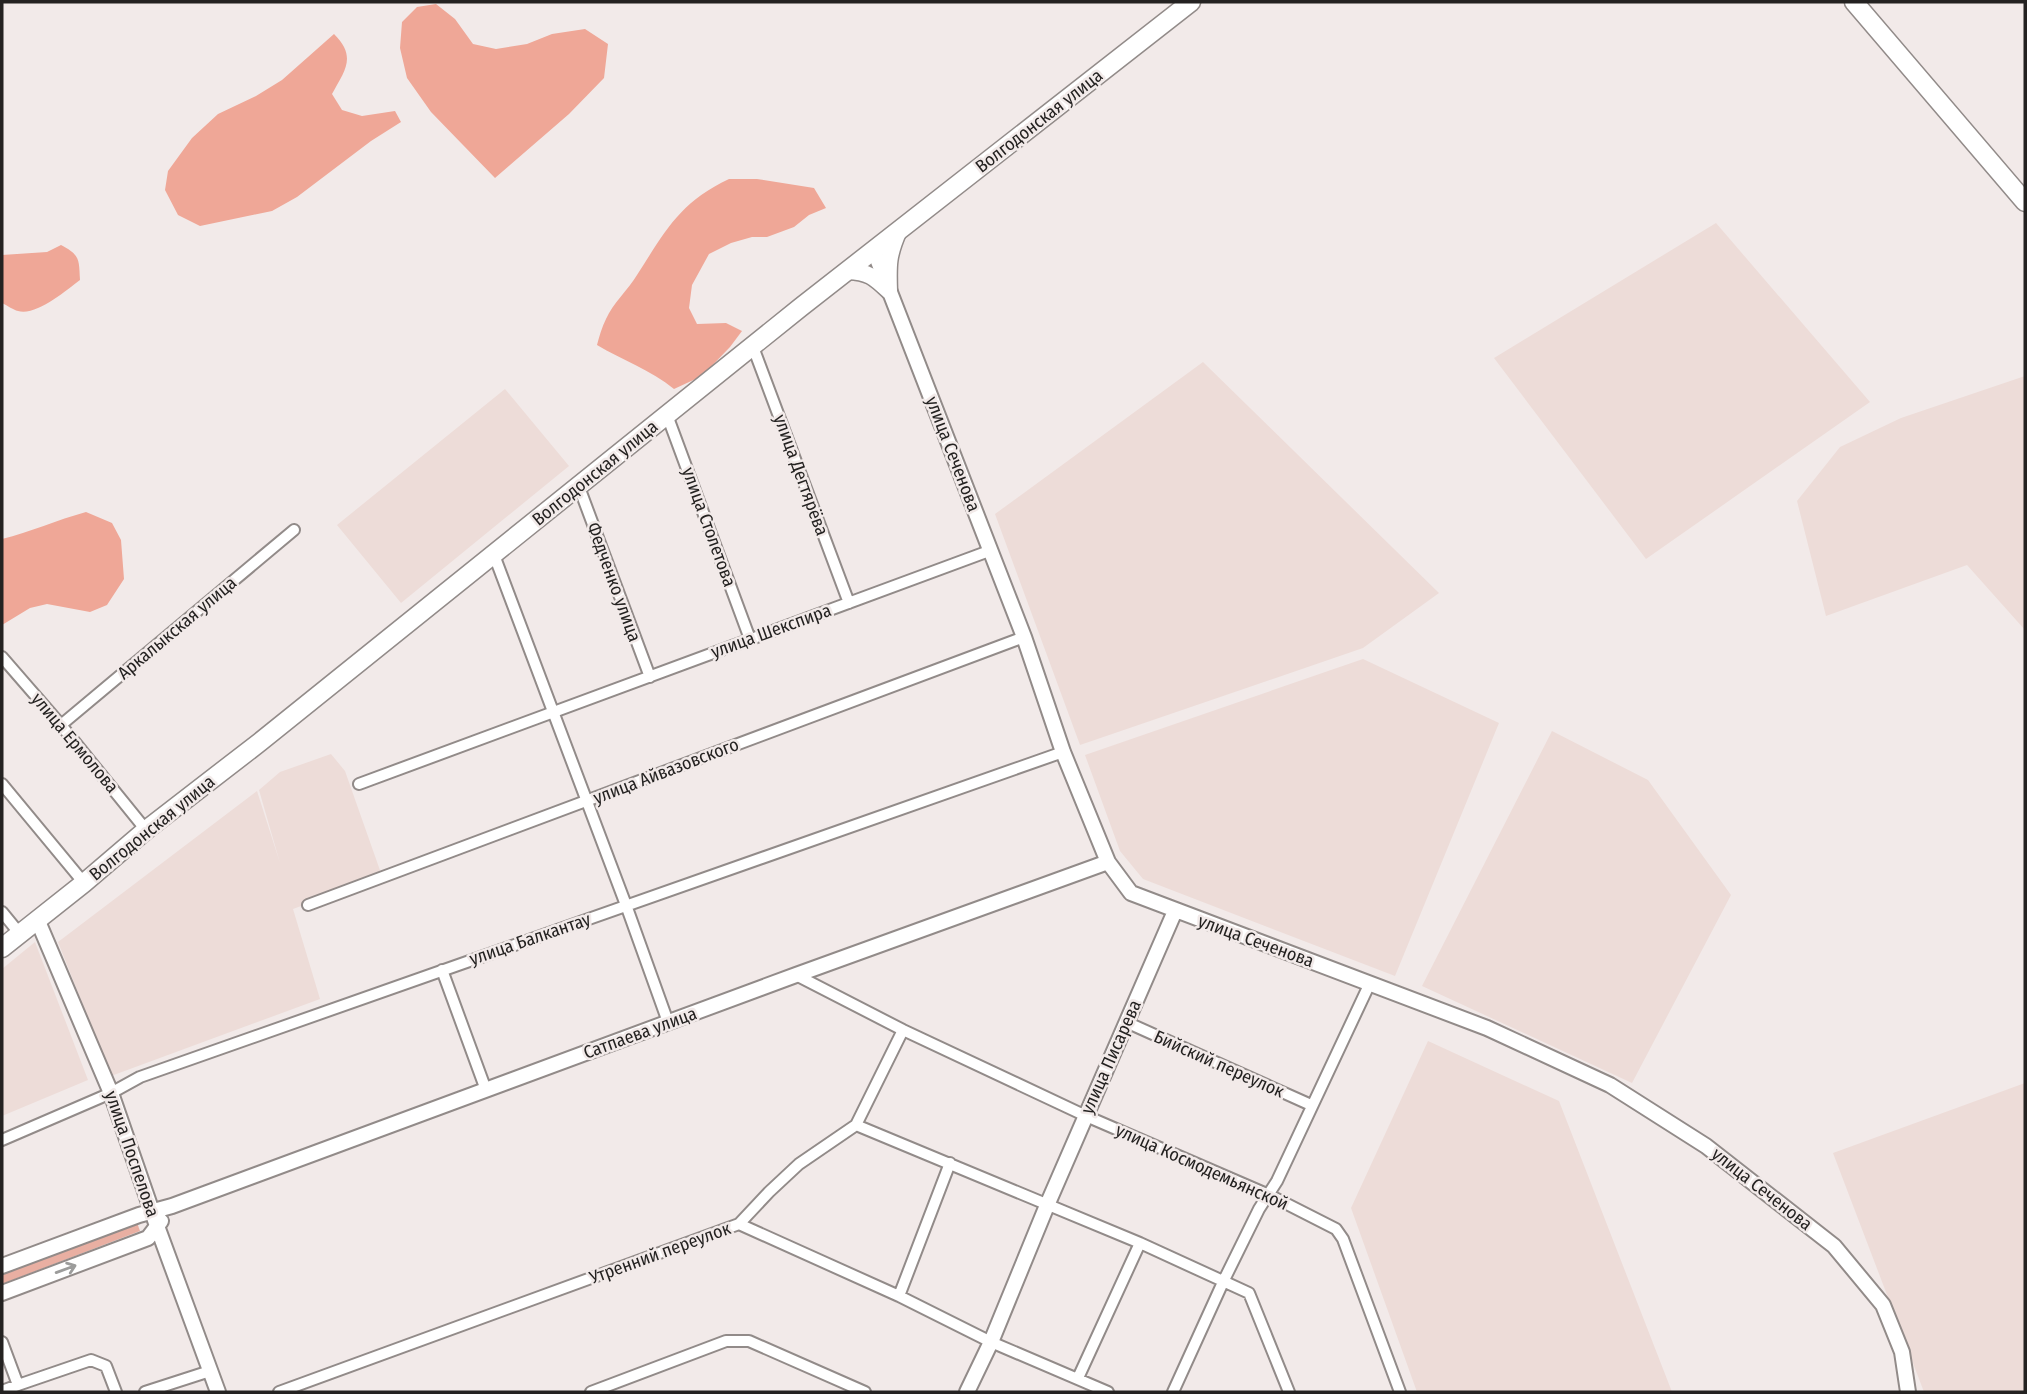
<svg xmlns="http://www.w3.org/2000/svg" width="2027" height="1394" font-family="'Fira Sans Condensed',sans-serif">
<rect width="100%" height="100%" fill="#f2eae9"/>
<path fill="#eddcd8" d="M1716 223 1870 402 1646 559 1494 358Z
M1203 362 1439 593 1363 648 1080 745 995 514Z
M2025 376V630L1967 565 1826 616 1797 501 1840 447 1901 418Z
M505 389 569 466 401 603 337 525Z
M1363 659 1499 723 1395 976 1143 879 1120 851 1085 755Z
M1552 731 1648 780 1731 895 1632 1083 1422 986Z
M331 754 345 771 382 876 293 909 320 999 111 1076 58 942 257 791 280 863 259 790 280 772Z
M35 942 88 1080 2 1116V969Z
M1428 1041 1559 1101 1672 1392H1417L1351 1208Z
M2025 1083V1392H1924L1833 1153Z"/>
<path fill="#e9afa2" d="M134 1214 140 1231 2 1284V1264Z"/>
<path fill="#efa797" d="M436 4 455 19 473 44 496 49 527 44 552 34 585 29 608 44 604 78 569 114 495 178 431 112 407 78 400 48 402 22 417 7Z
M334 34C357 57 345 70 332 94L342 110 362 116 395 111 401 122 371 141 297 197 272 211 200 226 178 215 165 190 168 171 192 138 218 114 256 96 282 80Z
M729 179H757L814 188 826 208 809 215 794 227 767 237H752L731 243 709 254 692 285 689 308 697 324 726 323 742 331 730 347 702 376 674 389C651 370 622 360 597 345 599 337 602 327 606 319 613 303 628 290 637 275 666 230 679 203 729 179Z
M61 245C80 255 79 259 80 280 65 291 37 316 18 311 13 310 7 305 2 303V255L47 252Z
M86 512 112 523 121 540 124 579 107 605 90 612 47 604 30 608 2 625V539C30 532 57 520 86 512Z"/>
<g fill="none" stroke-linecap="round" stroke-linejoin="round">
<defs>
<path id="minor" d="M753 347 849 603
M667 415 750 639
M579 487 650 677
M494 555 626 905 668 1022
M2 657 61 725 146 830
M61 725 294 530
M2 784 84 883
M359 784 989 551
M308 905 1024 637
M2 912 20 934
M442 970 486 1090
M796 975 903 1030 1086 1116 1269 1195 1336 1229 1343 1239 1400 1392
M1126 1022 1311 1105
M856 1125 1140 1243 1249 1293 1289 1392
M2 1140 111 1093 140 1077 1063 752
M739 1224 769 1192 799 1164 856 1125 903 1030
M899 1296 950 1163
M2 1342 18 1385 91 1360 106 1366 116 1392
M1078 1378 1140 1243
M2 1391 18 1385
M145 1392 210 1371
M279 1392 739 1224 899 1296 991 1342 1108 1392
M591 1392 726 1341H749L865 1392
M1173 1392 1224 1280 1259 1209 1277 1181 1370 983"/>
<path id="tertiary" d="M874 251 1024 637 1063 752 1108 862 1131 893 1487 1028 1610 1085 1706 1146 1834 1246 1883 1305 1902 1352 1908 1392
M37 919 111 1093 157 1226 218 1392
M2 1266 139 1215 172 1206 796 975 1108 862
M2 1293 148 1238 161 1221
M967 1392 991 1342 1048 1203 1175 911"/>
<path id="secondary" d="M848 271C869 272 874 277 889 291
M889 291C888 264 888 255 899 230"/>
<path id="primary" d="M1854 2 2025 202
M2 948 84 883 146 830 260 742 801 307 1191 2"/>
</defs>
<use href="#minor" stroke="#928b89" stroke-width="14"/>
<use href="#tertiary" stroke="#928b89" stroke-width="18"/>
<use href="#secondary" stroke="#928b89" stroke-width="19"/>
<use href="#primary" stroke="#928b89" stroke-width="21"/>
<use href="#minor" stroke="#fff" stroke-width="10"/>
<use href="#tertiary" stroke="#fff" stroke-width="14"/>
<use href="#secondary" stroke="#fff" stroke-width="16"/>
<use href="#primary" stroke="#fff" stroke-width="18"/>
</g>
<defs><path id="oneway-shaft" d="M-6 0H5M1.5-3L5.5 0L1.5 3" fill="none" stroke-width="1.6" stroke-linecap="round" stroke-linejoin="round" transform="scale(1.75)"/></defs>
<use stroke="#9c9c9b" href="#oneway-shaft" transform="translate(66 1269) rotate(-20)"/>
<g text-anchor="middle" stroke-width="5" stroke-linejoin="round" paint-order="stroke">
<g font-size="18" fill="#242221" stroke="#f2eae9">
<text transform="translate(1039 121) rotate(-38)" y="6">Волгодонская улица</text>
<text transform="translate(953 454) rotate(69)" y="6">улица Сеченова</text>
<text transform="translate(595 473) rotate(-39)" y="6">Волгодонская улица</text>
<text transform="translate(801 475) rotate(70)" y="6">улица Дегтярёва</text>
<text transform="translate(709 527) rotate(70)" y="6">улица Столетова</text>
<text transform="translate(614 582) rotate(70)" y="6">Федченко улица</text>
<text transform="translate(177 628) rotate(-40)" y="6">Аркалыкская улица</text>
<text transform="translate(771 631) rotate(-20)" y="6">улица Шекспира</text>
<text transform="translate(75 743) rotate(50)" y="6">улица Ермолова</text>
<text transform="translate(666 771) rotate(-21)" y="6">улица Айвазовского</text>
<text transform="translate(152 828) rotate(-39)" y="6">Волгодонская улица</text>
<text transform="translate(530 939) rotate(-19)" y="6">улица Балкантау</text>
<text transform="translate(1256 941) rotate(20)" y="6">улица Сеченова</text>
<text transform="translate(640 1033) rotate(-20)" y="6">Сатпаева улица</text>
<text transform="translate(1111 1057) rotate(-66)" y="6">улица Писарева</text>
<text transform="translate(1219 1064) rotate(24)" y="6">Бийский переулок</text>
<text transform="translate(132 1154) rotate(71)" y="6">улица Поспелова</text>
<text transform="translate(1202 1167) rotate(24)" y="6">улица Космодемьянской</text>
<text transform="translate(1762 1189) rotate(38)" y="6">улица Сеченова</text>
<text transform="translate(660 1253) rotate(-20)" y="6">Утренний переулок</text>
</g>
</g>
<rect width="2027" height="1394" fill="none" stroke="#242221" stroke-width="7"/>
</svg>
